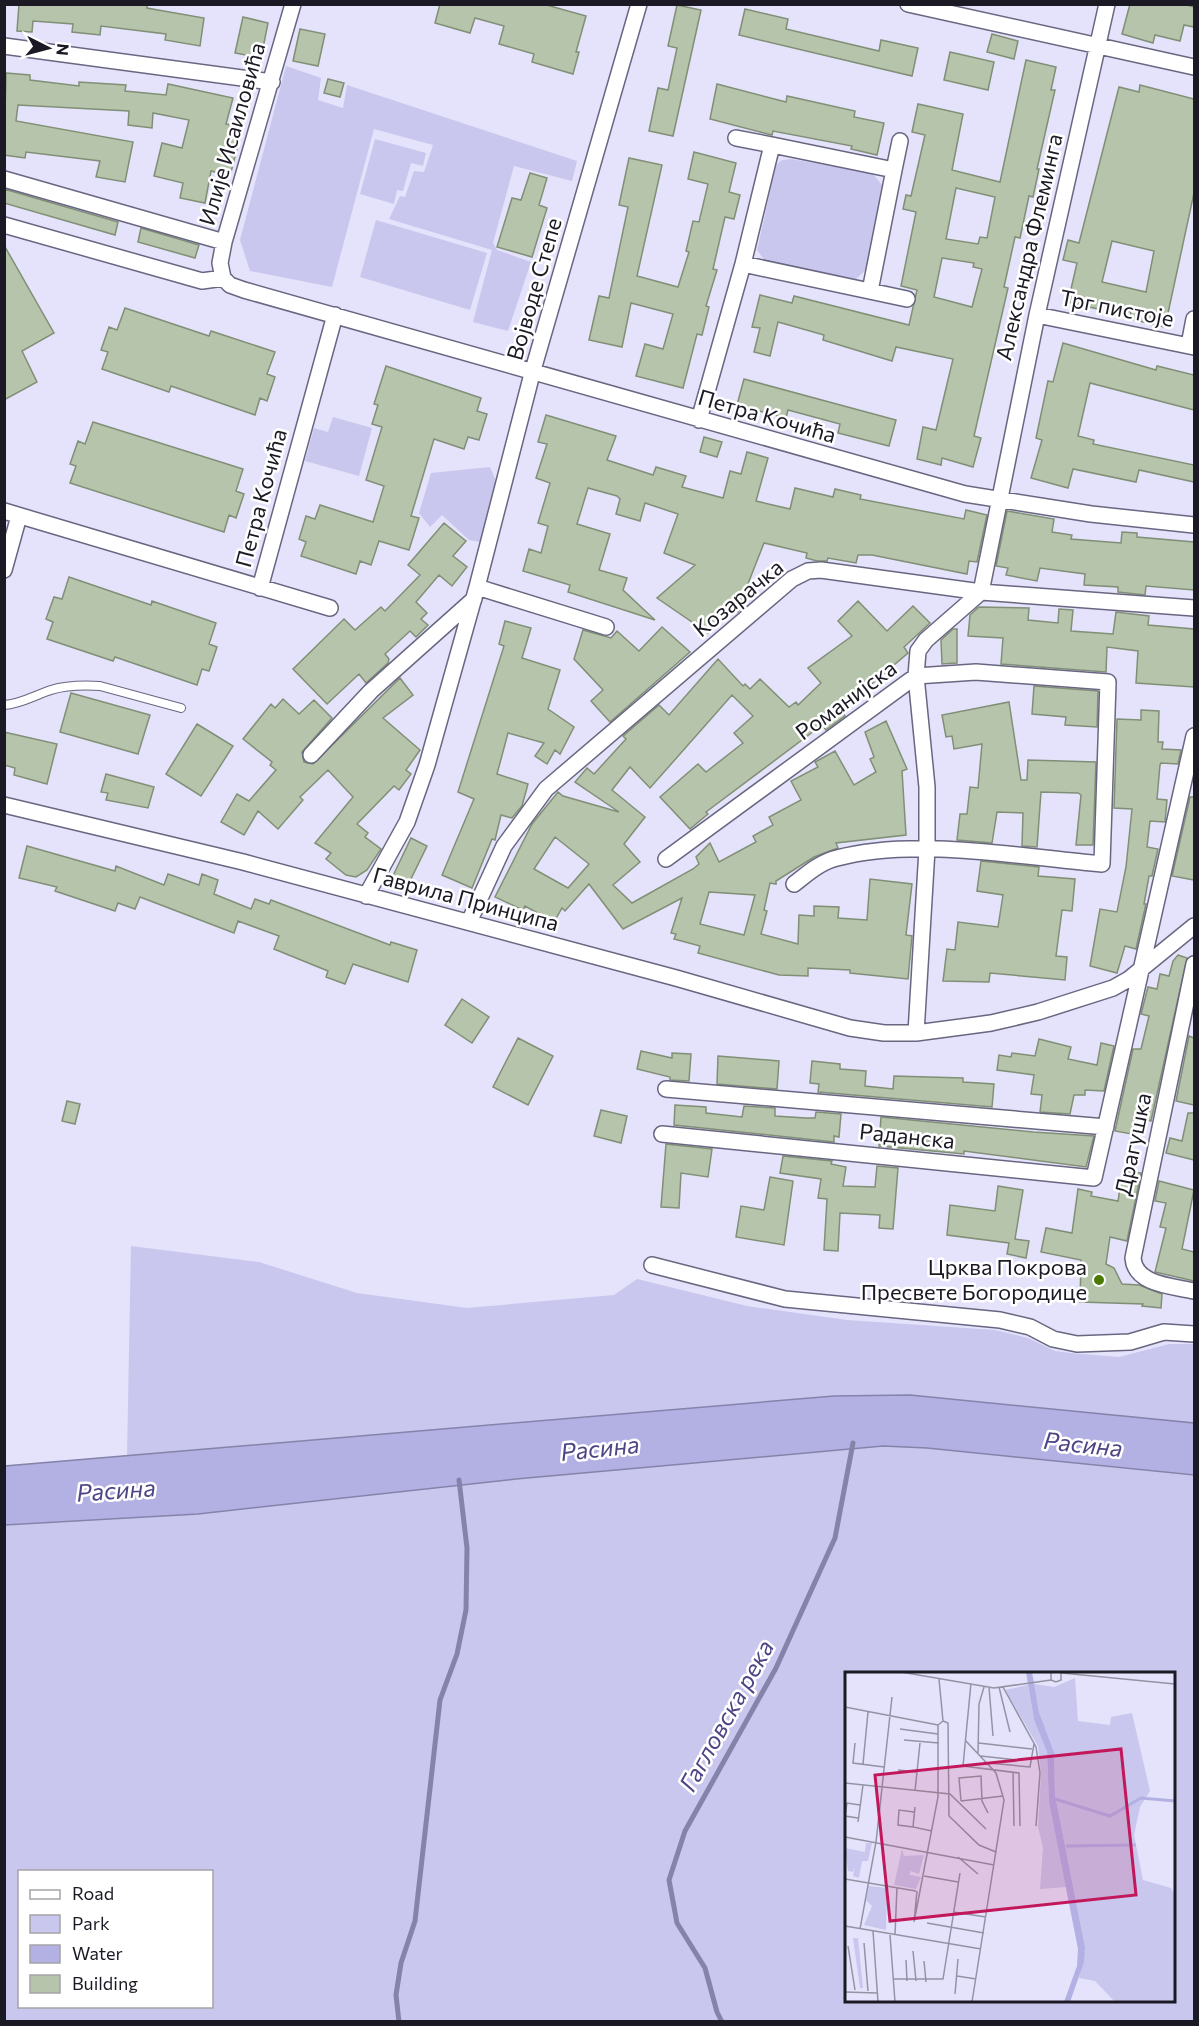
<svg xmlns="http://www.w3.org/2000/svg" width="1199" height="2026" font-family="Commissioner,sans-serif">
<rect width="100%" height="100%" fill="#e4e3fb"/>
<path fill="#c9c7ed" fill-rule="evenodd" d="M286 66 321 78 318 100 343 108 347 85 577 161 572 181 514 166 493 243 497 250 531 262 508 331 473 322 492 250 389 219 400 196 405 197 414 171 424 172 433 145 374 129 332 287 250 271 240 240Z
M375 139 426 153 423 166 411 163 403 191 397 190 394 204 360 194Z
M791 159 872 173 882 185 868 268 856 279 765 261 757 250 776 165 782 160Z
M376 220 487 253 470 310 360 277Z
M333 417 372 428 359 476 305 461 314 428 328 432Z
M490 467 498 486 480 542 469 540 442 515 430 527 419 513 431 473Z
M131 1246 259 1262 357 1293 467 1308 614 1295 637 1279 747 1306 847 1320 995 1330 1028 1338 1055 1351 1071 1353 1119 1357 1169 1344H1194V1423L910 1395 834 1396 127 1456Z
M883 1446 927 1448 1194 1475V2021L5 2022V1525L198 1514 516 1479ZM846 1674H1174V2000H846ZM20 1872H212V2006H20Z"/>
<path fill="#b3b0e4" stroke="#8583aa" stroke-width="1.5" d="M910 1395 1194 1423V1475L927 1448 883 1446 516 1479 198 1514 5 1525V1466L834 1396Z"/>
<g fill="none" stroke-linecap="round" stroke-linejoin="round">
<path stroke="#8583aa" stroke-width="5" d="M399 2022 396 1995 401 1963 415 1921 440 1700 457 1654 466 1610 467 1548 459 1480
M722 2022 717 2012 705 1968 677 1923 669 1880 685 1831 776 1668 835 1538 853 1443"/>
</g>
<path fill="#b5c4aa" stroke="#818f76" stroke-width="1.5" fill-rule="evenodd" d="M19 4H147V8L204 18 200 46 165 40 166 34 101 26 100 35 72 32 73 24 33 21 32 32 17 31Z
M440 4H543L586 16 576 52H579L573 74 532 62 534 54 499 44 504 26 475 18 470 33 435 23Z
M1130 4H1183L1194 7V27L1184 25 1180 41 1155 35 1153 43 1122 34Z
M677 5 701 10 673 136 649 131 658 88 668 90 677 48 668 46Z
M745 9 788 19 786 29 879 51 881 40 918 48 912 76 739 35Z
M243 17 268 23 261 58 235 53Z
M300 29 325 34 318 66 293 61Z
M992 34 1018 41 1014 59 987 52Z
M950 52 994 62 988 90 944 80Z
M1026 60 1056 67 1051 90H1055L1037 169H1039L1033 197 1029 196 1020 238 1015 237 1004 287 1008 288 974 436 981 438 973 467 942 458 941 465 917 459 923 427 936 430 953 359 896 347 892 361 823 340 824 335 778 322 770 356 754 352 760 328 752 327 760 295 792 303 794 296 909 325 917 290 901 286 916 212 903 209 906 195 911 196 925 135 912 132 918 104 963 114 952 170 1000 182ZM956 188 995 197 987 238 980 237 978 244 946 239ZM942 258 974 263 973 267 982 269 972 307 934 297Z
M6 73 30 75V80L79 86V82L126 85 125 91 166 95 168 84 233 98 226 124 243 126 230 176 211 171 205 203 180 198 183 183 154 176 162 143 182 148 189 120 153 113 152 128 128 125 129 111 18 105 16 121 133 142 125 182 96 177 100 161 26 152 25 158 4 155Z
M328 79 344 83 340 97 324 93Z
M717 84 786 102 787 96 855 111 854 117 884 123 877 155 851 149 852 146 773 131 772 135 710 119Z
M1140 85 1194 99V193L1165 327 1130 319 1131 312 1103 306 1102 310 1068 302 1077 263 1063 260 1068 240 1079 243 1119 87 1139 92ZM1112 241 1154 251 1146 292 1102 282Z
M694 152 736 163 729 192 740 195 734 219 725 217 713 269 717 270 706 306 709 307 702 335 697 334 683 388 636 376 645 344 663 349 673 314 631 303 622 347 589 340 599 296 609 298 628 207 619 205 629 158 662 165 637 276 678 287 689 252 686 251 693 221 699 222 708 184 688 179Z
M530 173 547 178 539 205 547 208 532 257 497 247 512 198 521 200Z
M4 189 118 222 115 235 4 203Z
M141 228 199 245 195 258 138 242Z
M4 245 54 333 22 351 37 382 4 400Z
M125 308 209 336 211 331 275 352 267 374 275 377 267 401 260 398 255 415 171 386 169 392 102 369 108 352 101 350 109 327 117 330Z
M1063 343 1156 370 1157 366 1194 375V410L1090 383 1078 436 1094 440 1093 444 1194 465V482L1139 470 1136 482 1073 469 1068 488 1031 478 1042 440 1036 438 1048 381 1053 382Z
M386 366 481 398 477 411 487 414 479 440 468 437 464 449 434 439 411 516 419 518 409 550 379 541 371 565 360 561 356 574 301 556 306 542 299 539 306 516 315 519 320 505 373 522 384 486 366 480 382 427 372 424 378 405 374 404Z
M744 379 896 420 889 446 838 433 840 424 788 410 786 418 737 405Z
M546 415 616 436 607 460 653 475 656 467 686 476 682 487 723 498 730 471 741 474 747 452 768 458 756 501 790 509 795 488 833 497 835 489 861 495 860 499 964 519 966 510 987 515 977 562 969 561 967 574 872 555H858L856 563 828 558 827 561H817L806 558 807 553 764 543 744 594 748 597 738 612 732 607 708 633 657 598 695 565 664 553 678 514 645 503 640 521 616 514 620 499 617 496 588 488 577 524 610 534 599 570 627 578 623 590 655 620 568 592 570 585 523 571 529 549 541 553 548 526 538 523 550 483 536 478 547 444 538 442Z
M93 422 243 469 236 491 244 494 236 518 229 515 224 532 70 483 76 466 70 464 78 441 85 444Z
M704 437 722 442 717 457 700 452Z
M1007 511 1054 519 1052 532 1072 535 1071 539 1121 543 1122 532 1137 533V537L1194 542V590L1146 586 1145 595 1118 592V587L1084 585 1085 574 1040 568 1037 581 1006 575 1008 568 996 566Z
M444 523 466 541 453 556 467 567 452 586 439 575 416 602 427 613 421 619 428 625 416 637 410 631 385 654 389 659 388 663 366 683 359 674 327 704 293 669 344 619 355 630 381 607 385 611 420 575 408 565Z
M69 577 151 605 152 601 216 623 209 644 217 647 209 671 202 669 197 685 115 657 113 661 47 639 53 622 46 619 54 597 62 599Z
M858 601 887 631 913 606 930 623 904 647 908 653 841 710 845 716 826 730 822 725 706 812 708 814 690 829 660 797 698 764 706 772 743 743 734 733 753 716 732 695 650 788 630 767 612 790 645 817 624 844 640 862 613 885 632 903 693 869 699 864 696 857 710 843 719 862 756 842 753 836 773 825 769 817 801 800 791 781 818 767 815 762 835 751 854 785 876 772 870 759 874 757 865 732 886 721 907 769 902 771 906 835 836 843 838 848 814 857 776 881V884L770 883 764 910 767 911 761 934 798 944 799 915 814 916V906L839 907 838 918 867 920 870 879 912 884 906 935 912 936 908 979 850 973V970L808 968V976L779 975 698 953 700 946 674 939 676 934 671 933 682 898 623 929 589 884 565 911 562 908 554 922 525 906 523 910 495 897 532 824 558 792 563 796 619 812 575 782 587 768 594 774 626 739 623 736 659 705 669 715 718 659 743 686 745 684 750 689 760 679 789 707 796 702 798 705 821 683 808 668 852 636 838 621ZM555 837 589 864 568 888 534 869ZM709 892 755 895 744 935 700 924Z
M979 607 1029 608 1028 620 1058 623 1059 609 1073 610 1071 631 1113 634 1116 612 1149 616 1148 625 1194 629V687L1136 683 1138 651 1107 647 1106 672 1001 664 1003 638 968 636 970 615Z
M505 621 531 628 522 658 560 670 548 709 574 727 560 754 555 750 547 764 535 756 544 743 508 733 497 774 528 784 522 806 512 818 501 815 495 840 492 839 472 888 442 875 474 799 458 792 504 646 499 644Z
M662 627 690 652 610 722 591 701 603 690 574 659 583 630 611 638 617 631 639 651Z
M953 629H957V663L942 664 941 640Z
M400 678 413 695 383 718 420 750 406 770 411 774 399 790 394 786 357 824 368 833 365 837 381 849 367 870 356 877 346 875 326 859 331 853 315 843 353 797 328 770 300 797 303 800 278 829 258 811 244 835 221 822 237 794 249 801 276 770 270 765 272 762 243 739 271 704 275 708 283 699 299 714 314 700 332 718 302 752 304 762 313 764Z
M1034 686 1098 691 1097 727 1065 725 1066 717 1032 714Z
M71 693 150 715 138 754 60 732Z
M1009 702 1021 780H1027L1028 760 1096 762 1093 845H1076L1081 795 1078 793 1041 792 1037 847 1022 846 1023 813 997 812 992 843 957 840 960 814H967L970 787 978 788 982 744 954 749 952 736 946 737 942 715Z
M1141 710 1159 711 1158 742H1163L1162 749 1181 750 1178 764 1161 763 1160 765 1157 799 1167 800 1165 822 1150 821 1147 847 1158 849 1152 876H1149L1144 904H1146L1136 949 1125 946 1117 973 1090 966 1100 909 1117 912 1126 867 1132 809 1114 808 1117 719 1141 720Z
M197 724 233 746 201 796 166 774Z
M4 732 57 744 47 784 14 775 15 768 4 765Z
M106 774 154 787 148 808 106 800 108 793 101 792Z
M1190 797H1194V880L1172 876Z
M411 838 427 846 406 889 390 882Z
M27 846 115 871 116 866 164 885 168 874 199 885 202 874 218 880 214 894 251 909 255 899 269 904 271 900 390 945 391 942 417 950 408 982 353 964 345 984 326 977 328 971 274 949 279 936 238 921 234 933 140 897 135 909 118 903 115 911 55 891 57 887 19 878Z
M981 861 1039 867 1038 876 1075 879 1072 911 1062 910 1056 956 1067 957 1065 980 990 973 989 982 943 981 947 949 955 950 958 922 998 927 1003 895 977 891Z
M1178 955 1187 958 1151 1121 1140 1118 1137 1135 1115 1131 1133 1049H1141L1149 1016 1141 1014 1148 987 1157 989 1160 974 1169 976 1173 961Z
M462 999 489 1017 472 1043 445 1025Z
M1189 1036 1194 1038V1105L1176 1101Z
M518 1038 553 1056 528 1105 493 1087Z
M1039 1039 1071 1047 1068 1059 1097 1065 1101 1043 1114 1046 1104 1091 1085 1090V1095H1074L1070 1114 1040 1112 1042 1095 1031 1094 1034 1075 997 1070 999 1055 1011 1057 1012 1053 1035 1056Z
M641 1051 672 1058V1053L691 1054 689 1081 670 1080V1077L637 1069Z
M718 1056 779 1061 777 1089 717 1084Z
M812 1061 840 1064V1069L866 1071 865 1086 893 1089 894 1076 963 1078V1082L994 1084 992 1107 818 1092 819 1084 810 1083Z
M67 1101 80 1104 75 1124 62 1121Z
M675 1105 706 1107V1113L742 1117 744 1106 775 1108V1116L806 1118H815L816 1112 841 1114 839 1137 834 1136V1142L674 1125Z
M601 1110 627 1116 621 1143 594 1136Z
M1188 1113H1194V1160L1166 1153 1170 1138 1182 1141Z
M881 1117 1033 1132 1094 1136 1086 1167 964 1151V1154L879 1146Z
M666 1144 712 1149 708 1177 681 1173 679 1208 661 1207Z
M783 1156 832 1161 831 1164 846 1167 843 1186 875 1187 877 1166 898 1168 893 1229 879 1228 880 1215 840 1213 838 1251 824 1250 827 1199 818 1198 821 1179 780 1173Z
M1123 1170 1141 1173 1127 1241 1110 1237 1106 1264 1114 1268 1122 1284 1139 1285 1162 1294 1161 1308 1142 1306 1143 1304 1080 1302 1081 1260 1041 1252 1046 1228 1072 1233 1078 1189 1092 1192 1091 1196 1118 1201Z
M770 1177 793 1181 784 1245 736 1237 741 1206 764 1210Z
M1159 1181 1194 1190 1182 1249 1194 1252V1281L1155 1272 1166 1228 1160 1227 1166 1203 1155 1201Z
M998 1186 1023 1190 1015 1239 1029 1241 1026 1258 1007 1254 1009 1243 947 1235 950 1205 995 1211Z"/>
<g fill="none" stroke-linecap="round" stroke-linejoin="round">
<defs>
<path id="lane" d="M4 705C21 704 35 695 51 690 67 685 83 685 100 686L181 708"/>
<path id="street" d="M908 4 1194 67
M4 46 272 82
M736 138 772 145
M894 170 900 141
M4 179 224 242
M4 225 202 281 223 278
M743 264 772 145 894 170 870 291
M223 278 230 285 244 290 965 494 1091 514 1194 525
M223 278 220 263 224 242 293 4
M1037 315 1194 347
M1189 345 1194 319
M699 420 743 264 907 299
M4 511 330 608
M4 570 19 516
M477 587 606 627
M260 588 335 315
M311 755 371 691 474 599
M4 805 243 862 676 978 850 1028 884 1033H916L991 1023 1038 1012 1113 988 1129 979 1194 926
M666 859 916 676 976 672 1108 682 1102 864C1021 857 915 837 837 858 820 862 807 874 794 884
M366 896 407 822 427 765 477 587 533 370 639 4
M469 922 504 846 546 789 792 579 808 571 821 570 981 592 1194 608
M1194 964 1133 1258C1135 1285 1173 1286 1194 1291
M916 1033 927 849V787L916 676 918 651 926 640 981 592 1037 315 1107 4
M666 1089 1106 1127
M662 1134 1094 1178 1194 736
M652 1265 785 1299 1000 1320 1030 1327 1053 1339 1077 1344 1130 1342 1164 1332 1194 1334"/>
</defs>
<use href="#lane" stroke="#686680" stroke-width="10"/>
<use href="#street" stroke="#686680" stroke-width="18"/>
<use href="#lane" stroke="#fff" stroke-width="8"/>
<use href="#street" stroke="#fff" stroke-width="15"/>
</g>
<circle fill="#4a7a03" stroke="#fff" stroke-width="2" cx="1099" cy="1280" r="6"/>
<g text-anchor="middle" stroke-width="5" stroke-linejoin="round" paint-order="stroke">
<g font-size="22" fill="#1b1a24" stroke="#fff">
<text transform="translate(232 134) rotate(-74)" y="8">Илије Исаиловића</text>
<text transform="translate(1029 247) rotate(-77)" y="8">Александра Флеминга</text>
<text transform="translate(534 289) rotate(-74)" y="8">Војводе Степе</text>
<text transform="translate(1117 308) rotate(11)" y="8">Трг пистоје</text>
<text transform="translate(767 416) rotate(16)" y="8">Петра Кочића</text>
<text transform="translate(261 498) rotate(-75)" y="8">Петра Кочића</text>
<text transform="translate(738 598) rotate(-39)" y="8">Козарачка</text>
<text transform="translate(846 700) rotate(-36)" y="8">Романијска</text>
<text transform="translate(466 899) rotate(15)" y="8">Гаврила Принципа</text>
<text transform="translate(907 1136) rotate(6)" y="8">Раданска</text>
<text transform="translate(1133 1144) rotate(-78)" y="8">Драгушка</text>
</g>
<g font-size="22" fill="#1b1a24" stroke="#fff" text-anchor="end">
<text x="1087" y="1275">Црква Покрова<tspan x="1087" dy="25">Пресвете Богородице</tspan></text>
</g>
<g font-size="24" font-style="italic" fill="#4d4484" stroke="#fff">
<text transform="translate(1083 1445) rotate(6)" y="8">Расина</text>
<text transform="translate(600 1449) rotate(-6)" y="8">Расина</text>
<text transform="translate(116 1491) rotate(-4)" y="8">Расина</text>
<text transform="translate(727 1716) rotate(-61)" y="8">Гагловска река</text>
</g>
</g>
<g transform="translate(845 1672)">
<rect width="330" height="330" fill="#e4e3fb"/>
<path d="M230 6 233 49 265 53 266 45 287 41 305 119 295 135 289 163 298 208 326 216 330 223V330H270L250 309 234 306 240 275 210 123 209 80 194 40 189 12 209 15ZM183 13 189 48 202 80 204 130 221 215 195 217 198 176 193 155 196 102 193 74 160 18ZM21 171H27L23 189H17L14 206 8 204 10 194 8 200 3 199 0 176 20 180ZM57 177 59 184 79 183 74 202 65 199V203L76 205 71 217 49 213ZM24 214 42 216 41 258 19 253 27 234 21 228ZM8 266H13L18 316H15Z" fill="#c9c7ed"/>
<path d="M181 0H187L194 40 209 80 210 123 240 275 239 290 225 330H219L232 294 233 277 204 130 202 80 189 48Z" fill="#b3b0e4"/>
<path fill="none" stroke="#b3b0e4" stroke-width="3" d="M210 127 265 144 296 126 330 129M221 174 291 173"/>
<path fill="none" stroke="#9493a5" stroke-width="1.5" d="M56 0 149 16 206 8M206 0V8L211 10 216 8V1M217 1 330 12M126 11 118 94 174 101 175 154M144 15 148 64M154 15 165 60M158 15 191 75 195 101 191 154M0 35 93 53M98 49 103 51 104 144 134 173 151 180M55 57 93 62M59 68 94 71M120 68 151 101 159 128 127 330M10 71 8 91 39 95M134 71 187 77M133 81 134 32 139 15M136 84 172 88M143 91 185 95 189 72M18 92 23 40M53 98 72 100M168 100 169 154M0 111 105 122 141 157M70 119 75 71M116 129 114 106 136 104 137 129 143 141M116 129 158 124M70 135 68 155 87 159M13 146 0 144 2 131 15 133M13 150 18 113M68 155 53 153 54 138 69 140M0 165 149 193M113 185 133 202M79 204 113 210M0 207 71 219M72 219 69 250 93 125V53L98 49 94 7M108 240 141 245M82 251 139 261M0 254 136 277M15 257 31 170 47 25M28 259 33 330M45 263 50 330M50 263 52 215M19 271 23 319M3 274 10 318M68 279 71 309M61 288 62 309M79 289 81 310M112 304 131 307M49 307H98L115 201M0 320 32 321M110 322 113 287"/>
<path fill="#c2185b" fill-opacity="0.15" stroke="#c2185b" stroke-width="3" d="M276 77 291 223 45 249 30 103Z"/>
<rect width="330" height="330" fill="none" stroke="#1b1a24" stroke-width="3"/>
</g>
<rect width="1199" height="2026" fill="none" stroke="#1b1a24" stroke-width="12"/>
<rect x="18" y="1870" width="195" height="138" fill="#ffffff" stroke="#a4a3a7" stroke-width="1.5"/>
<rect x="30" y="1890" width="30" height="9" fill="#ffffff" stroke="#a4a3a7" stroke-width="1.5"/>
<text x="72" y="1900" font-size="18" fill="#1b1a24">Road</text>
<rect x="30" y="1915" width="30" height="18" fill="#c9c7ed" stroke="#a4a3a7" stroke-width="1.5"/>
<text x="72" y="1930" font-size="18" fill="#1b1a24">Park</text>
<rect x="30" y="1945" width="30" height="18" fill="#b3b0e4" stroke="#a4a3a7" stroke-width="1.5"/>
<text x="72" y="1960" font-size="18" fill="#1b1a24">Water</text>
<rect x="30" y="1975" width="30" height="18" fill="#b5c4aa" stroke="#a4a3a7" stroke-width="1.5"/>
<text x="72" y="1990" font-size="18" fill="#1b1a24">Building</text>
<g transform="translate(48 48) rotate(96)" stroke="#ffffff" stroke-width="4.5" paint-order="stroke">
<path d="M0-4.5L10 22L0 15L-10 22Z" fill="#1b1a24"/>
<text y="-9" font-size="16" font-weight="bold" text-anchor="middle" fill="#1b1a24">N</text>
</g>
</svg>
